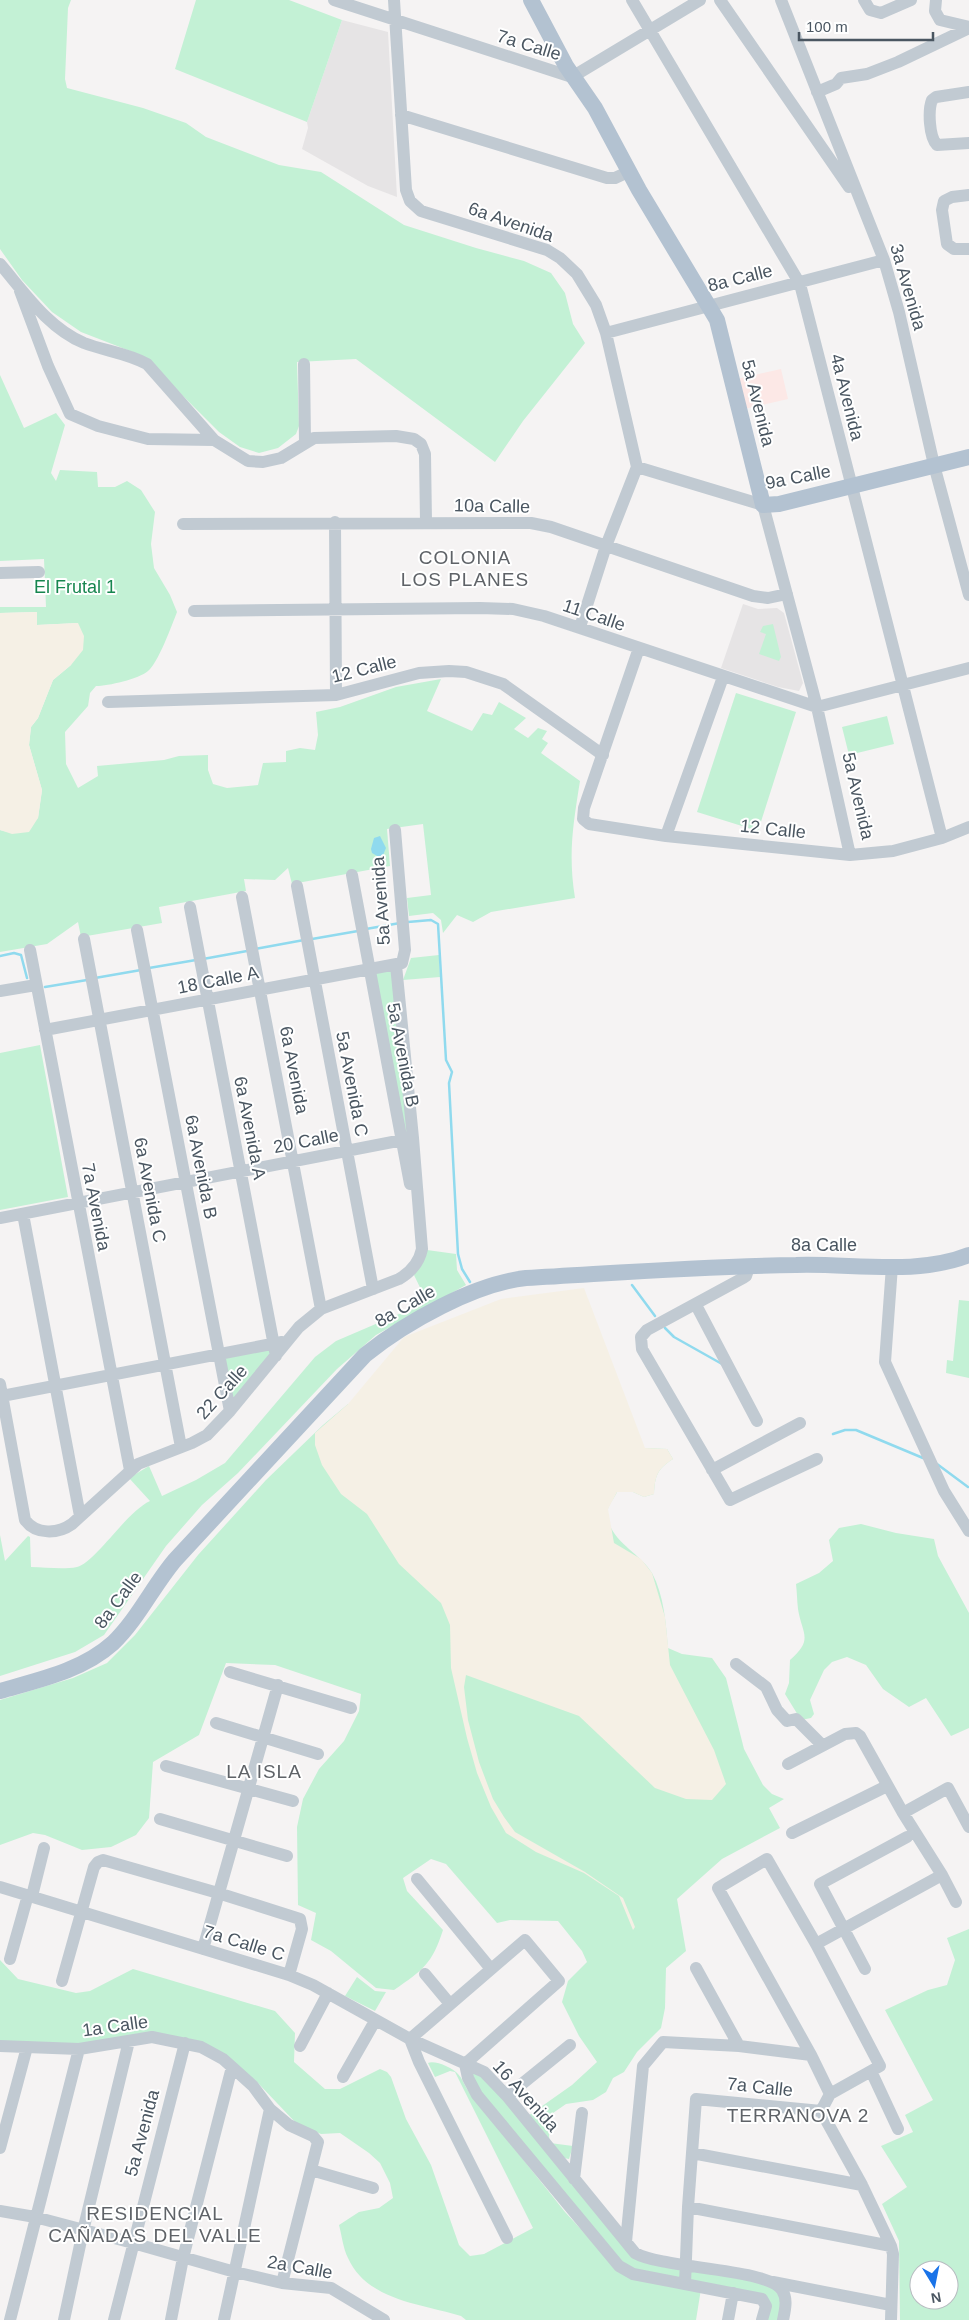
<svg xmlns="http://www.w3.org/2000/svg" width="969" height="2320" font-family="Arial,sans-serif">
<rect width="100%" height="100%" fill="#f5f3f3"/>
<path fill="#e6e4e5" d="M342 20 388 32 397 197 368 186 302 149 308 128 307 122Z
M743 604 758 609 777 608 784 613 803 683 799 691 778 687 721 668Z"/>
<path fill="#fce8e6" d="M781 369 788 399 744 409 737 379Z"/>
<path fill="#c3f1d5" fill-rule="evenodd" d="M0 0H71L68 8 65 79 67 88 143 108 186 123 206 137 279 165 321 172 404 225 476 248 524 261 551 273 565 293 573 324 585 343 523 421 495 462 356 359 297 362 299 426 296 434 278 448 259 453 240 447 219 432 143 356 81 332 52 312 22 280 0 249Z
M196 0H289L342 20 307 122 175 69Z
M0 375 24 428 56 413 65 425 51 473 56 481 60 470 97 472 98 487H115L127 481 141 490 155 512 151 544 154 568 170 595 177 612C172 625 158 663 148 671 139 679 108 686 96 686L90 693 88 706 65 732 66 764 78 788 98 776 97 766 164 760 179 756 208 755V770L213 784 227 788 258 785 263 763 286 762V751L300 748 315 750 318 735 316 712 340 707 396 687 441 679 427 711 472 731 483 713 492 715 499 702 526 718 514 729 528 738 538 728 547 731 542 739 548 743 541 753 580 781C573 825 568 855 575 898L491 912 473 922 457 915 443 933 441 920 433 913 409 916 407 898 431 895 423 824 387 829 390 866 292 884 288 868 275 880 244 879 246 891 159 907 162 923 81 937 78 922 47 944 0 952V830L12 833 38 818 42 790 29 745 31 727 38 718 53 680 71 665 78 623 37 625V612L0 613V607H46L44 559 0 561Z
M773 624 781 657 779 661 759 654 766 634 760 632 763 626Z
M736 693 796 712 758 831 697 812Z
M887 716 894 744 849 755 842 727Z
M439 955 440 977 403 980 411 958Z
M396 965 413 1138 401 1140 368 970Z
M40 1045 68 1197 0 1210V1053Z
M427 1250 456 1254 457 1270 466 1285 376 1335 337 1369 238 1473 202 1505 166 1546 104 1635 75 1652 0 1676V1535L5 1561 28 1536 30 1537 31 1567C45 1567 62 1570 77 1567 96 1562 126 1512 150 1501L129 1478 149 1466 162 1496 196 1480 225 1463 315 1357 336 1341 427 1302 414 1275Z
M959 1300 969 1301V1378L946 1373 947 1360 953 1361Z
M273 1344 276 1356 230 1411 220 1355Z
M348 1404 376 1463 424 1554 645 1448 667 1449 673 1459C657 1469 655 1476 654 1494L644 1497 633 1492H617C615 1497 609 1504 608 1509 604 1539 639 1551 652 1573 664 1595 666 1624 668 1648L682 1654 712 1658 726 1678 744 1749 763 1785 772 1794 784 1799 769 1808 780 1828 722 1859 677 1899 686 1951 666 1968 665 2008 661 2028 637 2052 624 2072 613 2078 606 2092 593 2100 566 2104 553 2113 549 2136 550 2143 573 2146 569 2159C556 2158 536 2126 528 2116L572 2085 597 2062 579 2036 562 2002 568 1981 587 1962 582 1951 558 1921 510 1920 497 1923 446 1864 431 1859 403 1878 407 1891 443 1930C432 1964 423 1970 394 1990L376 1988 331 1951 311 1940 316 1913 298 1905 297 1827 303 1799 319 1769 344 1741 359 1711 361 1694 275 1665 226 1663 199 1735 153 1762 149 1818 136 1835 111 1847 82 1850 45 1835 33 1833 0 1845V1700L73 1678 107 1663 135 1635 198 1555 266 1480 323 1425Z
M861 1524 896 1533 934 1539 938 1556 969 1613V1728L951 1736 926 1698 909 1707 883 1689 866 1665 847 1657 832 1662 824 1670 810 1700 814 1714 811 1718 801 1720 785 1694 789 1683 790 1660C814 1639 802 1634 798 1609 797 1601 797 1592 796 1584L819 1573 833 1561 829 1540 839 1528Z
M969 1929V2320H900L899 2241 882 2204 907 2187 881 2146 913 2132 905 2115 933 2100 885 2010 928 1990 947 1985 955 1960 947 1938ZM919 2270H949V2300H919Z
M0 1960 18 1979 76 1993 90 1991 133 1969 275 2011 295 2033 294 2062 325 2089H340L380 2069 387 2072 391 2077 406 2119 431 2165 459 2245 470 2256 484 2254 533 2228 455 2072 450 2071 435 2077 428 2063C435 2060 453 2068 458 2074 462 2078 464 2084 467 2089L565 2212 611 2262 701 2289 696 2320H466L461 2316C423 2304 367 2301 348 2258 343 2248 342 2236 339 2225L359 2212 379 2208 393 2198 390 2183 380 2163 369 2153 340 2133 321 2134 297 2124 256 2081 230 2060 178 2038 85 2047 0 2041Z
M357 1977 375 1991 386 1992 375 2011 345 1996Z
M471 2066 478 2068 633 2251 686 2265 685 2284 633 2274 477 2095Z
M691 2267 756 2279 781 2292V2320H764L767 2305 690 2284Z"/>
<path fill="#f5f0e5" d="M37 612V625L78 623 84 636 83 650 71 665 53 680 38 718 31 727 29 745 42 790 38 818 29 832 12 834 0 830V613Z
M584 1288 645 1448 667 1449 673 1459C657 1469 655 1476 654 1494L644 1497 633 1492H617L608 1509 614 1543 641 1559 652 1573 665 1617 670 1665 714 1750 726 1784 712 1800 686 1799 655 1788 579 1716 466 1675 464 1687 468 1720 479 1762 493 1799 504 1817 515 1832 585 1872 623 1898 635 1927 633 1930 619 1896 584 1873 536 1852 506 1833 491 1807 477 1773 467 1738 451 1668 450 1625 441 1603 399 1564 367 1514 341 1494 322 1465 315 1445V1433L348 1404 404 1337 501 1299Z"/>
<path fill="#90daee" d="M380 836 386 848 383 855 379 857 372 853 371 849 374 838Z"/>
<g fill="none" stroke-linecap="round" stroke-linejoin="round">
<path stroke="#90daee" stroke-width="2.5" d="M408 922 431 920 438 924 446 1060 452 1072 449 1083 458 1254 462 1269 470 1282
M366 929 400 923
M312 939 358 931
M255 949 304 940
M0 956 14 953 21 955 27 978
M203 959 247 951
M149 968 196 960
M95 978 141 970
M45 987 87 980
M632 1285 655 1316
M665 1328 674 1337 722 1364
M833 1434 845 1430H856L923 1458
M937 1464 968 1487"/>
<path stroke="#c1cad2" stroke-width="12" d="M334 0 572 77 700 0
M394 0 406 190 410 201 421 211 547 250 560 258 577 274 596 305 606 333 637 467 606 546 580 627
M632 0 800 284 942 838
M720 0 849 187
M781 0 884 260 899 312 934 465 969 595
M864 0 870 10 881 13 911 0
M936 0 935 11 940 20 969 27
M817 92 836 84 841 78 867 74 898 62 969 28
M969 92 936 97 932 100C928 110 929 137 937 145L969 143
M401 115 607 178H615L630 171
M969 195 952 197 944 201 942 210 947 244 954 249H969
M0 264C24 292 48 328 84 343 105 351 127 353 147 364L214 440 248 461 263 462 281 458 314 438 396 436 414 439 421 444 425 454 426 522
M20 291 48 366 70 414 98 426 148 439 214 440
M606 333 884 260
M304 364 305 442
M637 467 763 505 817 707 850 855
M335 522 336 695
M183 524 531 523 551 527 753 596 768 598 787 594
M0 573 39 572
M194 611 480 608 513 609 544 616 817 707 969 668
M639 648 584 808 583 819 589 824 666 836 850 855 893 851 942 838 969 827
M108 702 336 695 419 673 449 671 466 672 503 684 603 755
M666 836 723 677
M352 875 410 1184
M297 886 373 1289
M242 897 321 1309
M190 907 276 1356
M137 930 230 1411
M84 939 181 1447
M30 950 130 1470
M0 991 36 985
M45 1030 402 963 405 950 395 830
M23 1214 80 1516
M0 1218 413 1138
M892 1266 885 1362 944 1491 969 1531
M749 1267 746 1276 743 1278 647 1330 641 1337 642 1349 730 1500 817 1459
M696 1305 757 1421
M0 1384 25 1520C36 1535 58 1534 72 1524L138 1464 192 1443 207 1435 230 1411 299 1327 321 1309 399 1279C411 1272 419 1263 422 1249L413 1138 396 965
M2 1396 282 1342
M712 1470 800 1423
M736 1664 766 1687 777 1710 787 1721 796 1719 822 1745
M230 1672 351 1708
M216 1723 318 1754
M788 1764 845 1734 856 1733 860 1736 903 1813 942 1875 956 1902
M166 1766 293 1801
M903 1813 948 1788 969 1827
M160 1819 287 1856
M792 1833 887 1786
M417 1879 491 1969
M0 1887 289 1975 313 1985 410 2039 484 2072 507 2096 635 2253C663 2269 767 2268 782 2290 788 2299 785 2310 783 2320
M32 1896 44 1848
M816 1944 942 1875
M203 1949 278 1685
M10 1959 28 1895
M696 1968 739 2046
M865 1969 820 1884 907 1837
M425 1974 450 2004
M62 1981 94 1867 98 1862 103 1860 218 1893 300 1919 302 1929 289 1975
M0 2046 79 2049 152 2037 201 2047 223 2059 232 2067 253 2086 270 2109 289 2125 313 2136 318 2142 282 2283
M300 2046 328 1993
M465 2064 559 1981 525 1940 410 2039 419 2062 507 2238
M465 2064 468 2078 477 2095 619 2266 633 2274 762 2299 766 2306 762 2320
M871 2071 898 2129
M343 2077 375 2021
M507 2096 570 2045
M821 2111 830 2094 880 2066 816 1944 767 1859 718 1888 811 2055 830 2094
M821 2111 862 2185 891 2246 893 2254 891 2320
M0 2148 27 2047
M692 2153 862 2185
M311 2170 373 2188
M574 2179 582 2113
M688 2207 891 2246
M0 2211 35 2217 133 2243 235 2272 282 2283 331 2288 384 2320
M626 2242 643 2066 663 2042 739 2046 811 2055
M773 2282 891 2305
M685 2284 688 2207 696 2099 821 2111
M10 2320 79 2049
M64 2320 83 2231 129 2041
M114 2320 185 2043
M171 2320 183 2258 232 2067
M224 2320 270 2109
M728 2320 733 2293"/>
<path stroke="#b3c2d1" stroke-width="16" d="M531 0 566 66 595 108 639 190 717 320 763 505 779 504 969 457
M0 1691C38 1680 82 1671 113 1643 138 1619 153 1586 175 1560L365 1355C406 1322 474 1284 526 1278 616 1273 706 1266 796 1265 851 1263 917 1276 969 1255"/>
</g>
<g text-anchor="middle" stroke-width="4" stroke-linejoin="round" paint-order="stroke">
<g font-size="18" fill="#4a5661" stroke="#fff">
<text transform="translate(529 45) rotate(17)" y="6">7a Calle</text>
<text transform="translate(511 222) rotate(19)" y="6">6a Avenida</text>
<text transform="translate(740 278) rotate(-14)" y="6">8a Calle</text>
<text transform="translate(908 287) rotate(74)" y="6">3a Avenida</text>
<text transform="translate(847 397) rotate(76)" y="6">4a Avenida</text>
<text transform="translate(758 403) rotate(76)" y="6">5a Avenida</text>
<text transform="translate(798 477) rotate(-11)" y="6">9a Calle</text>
<text transform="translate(492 506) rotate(1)" y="6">10a Calle</text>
<text transform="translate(594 615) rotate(19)" y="6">11 Calle</text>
<text transform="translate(364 669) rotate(-14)" y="6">12 Calle</text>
<text transform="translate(858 796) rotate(77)" y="6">5a Avenida</text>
<text transform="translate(773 829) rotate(6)" y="6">12 Calle</text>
<text transform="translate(381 901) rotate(-94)" y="6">5a Avenida</text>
<text transform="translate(218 980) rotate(-11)" y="6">18 Calle A</text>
<text transform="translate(403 1055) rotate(79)" y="6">5a Avenida B</text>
<text transform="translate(294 1070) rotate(79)" y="6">6a Avenida</text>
<text transform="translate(352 1084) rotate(79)" y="6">5a Avenida C</text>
<text transform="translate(250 1128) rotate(79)" y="6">6a Avenida A</text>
<text transform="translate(306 1141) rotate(-11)" y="6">20 Calle</text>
<text transform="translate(201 1167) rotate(79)" y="6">6a Avenida B</text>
<text transform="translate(150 1190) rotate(79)" y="6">6a Avenida C</text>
<text transform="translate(96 1207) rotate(79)" y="6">7a Avenida</text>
<text x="824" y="1251">8a Calle</text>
<text transform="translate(405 1306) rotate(-30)" y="6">8a Calle</text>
<text transform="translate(222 1392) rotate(-48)" y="6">22 Calle</text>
<text transform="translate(118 1600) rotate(-53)" y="6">8a Calle</text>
<text transform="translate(244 1943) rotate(17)" y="6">7a Calle C</text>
<text transform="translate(115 2026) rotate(-8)" y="6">1a Calle</text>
<text transform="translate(760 2087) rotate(6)" y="6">7a Calle</text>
<text transform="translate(526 2096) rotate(48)" y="6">16 Avenida</text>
<text transform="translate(142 2133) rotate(-75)" y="6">5a Avenida</text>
<text transform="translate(300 2267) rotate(10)" y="6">2a Calle</text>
</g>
<g font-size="18" fill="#17864f" stroke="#fff">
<text x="75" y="593">El Frutal 1</text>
</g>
<g font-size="19" letter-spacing="1" fill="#5f6368" stroke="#fff">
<text x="465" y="564">COLONIA<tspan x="465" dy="22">LOS PLANES</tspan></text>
<text x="264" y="1778">LA ISLA</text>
<text x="798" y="2122">TERRANOVA 2</text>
<text x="155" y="2220">RESIDENCIAL<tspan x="155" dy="22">CAÑADAS DEL VALLE</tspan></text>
</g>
</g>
<g transform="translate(934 2285) rotate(170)"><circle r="24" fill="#ffffff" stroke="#b7bbc0"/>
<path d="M0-4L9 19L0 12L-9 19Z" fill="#1a73e8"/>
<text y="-8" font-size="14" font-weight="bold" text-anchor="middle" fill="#4a5661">N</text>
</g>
<path d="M799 32v8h134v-8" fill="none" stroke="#4a5661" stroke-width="2.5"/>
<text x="806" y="32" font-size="15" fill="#4a5661" stroke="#ffffff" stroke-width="4" paint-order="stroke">100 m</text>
</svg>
